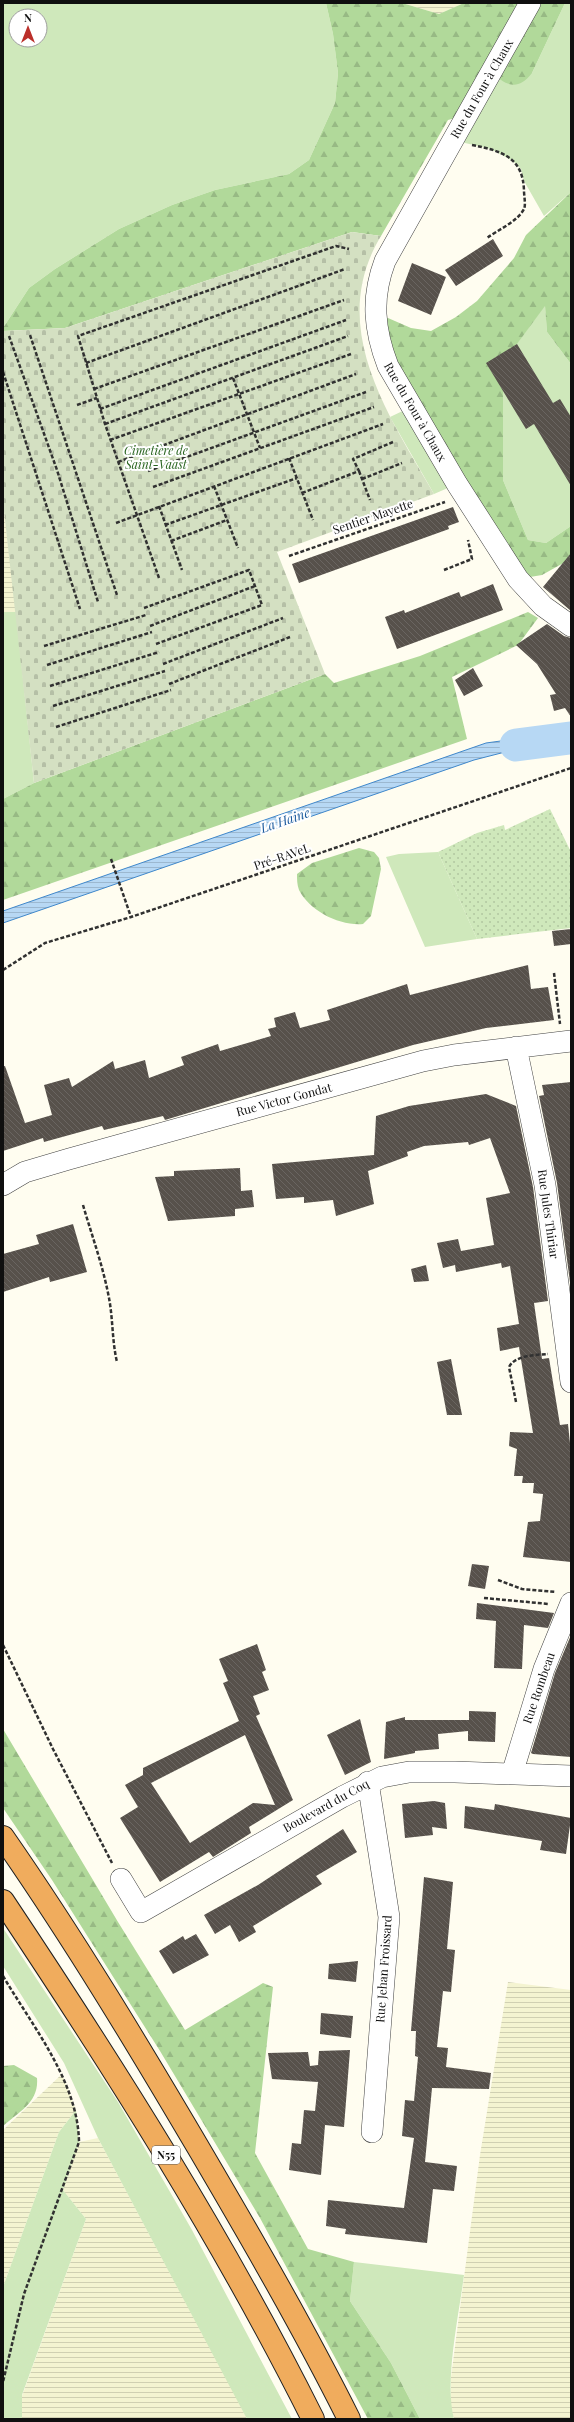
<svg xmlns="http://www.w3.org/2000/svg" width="574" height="2422" font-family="'Playfair Display',serif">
<defs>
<pattern id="farmland-rules" width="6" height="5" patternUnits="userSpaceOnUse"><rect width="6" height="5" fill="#f4f4d1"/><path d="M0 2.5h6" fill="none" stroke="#d0d0b2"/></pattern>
<pattern id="forest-firs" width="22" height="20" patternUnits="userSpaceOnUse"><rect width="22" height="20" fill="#b1d99a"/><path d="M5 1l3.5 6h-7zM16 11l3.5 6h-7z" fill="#97b984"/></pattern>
<pattern id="cemetery-stones" width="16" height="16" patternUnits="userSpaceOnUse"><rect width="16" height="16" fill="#d4e0c2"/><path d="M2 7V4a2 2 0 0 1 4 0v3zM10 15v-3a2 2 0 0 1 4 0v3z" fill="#b5bfa6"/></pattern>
<pattern id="garden-dots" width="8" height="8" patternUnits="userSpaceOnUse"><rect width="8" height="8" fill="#cfe8bb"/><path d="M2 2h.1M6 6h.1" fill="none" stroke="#b1c6a0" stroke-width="1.8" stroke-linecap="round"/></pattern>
<pattern id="water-rules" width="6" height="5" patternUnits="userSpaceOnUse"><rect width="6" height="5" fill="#b7d8f4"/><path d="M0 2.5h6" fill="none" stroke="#9cb8d0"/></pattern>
<pattern id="building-back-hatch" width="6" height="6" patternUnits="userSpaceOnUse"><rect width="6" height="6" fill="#57514b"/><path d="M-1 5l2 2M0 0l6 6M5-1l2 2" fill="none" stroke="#6a6561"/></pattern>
</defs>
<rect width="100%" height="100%" fill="#fffdf0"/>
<path fill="url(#farmland-rules)" d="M402 3H464L439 14Z
M3 502 16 612H3Z
M508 1982 571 1990V2419H454L451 2409V2377L480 2155Z
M62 2074 76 2110 59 2132 3 2287V2130Z
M98 2138 237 2399 247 2419H22V2396L86 2219 63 2190 79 2142Z"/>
<path fill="#cfe8bb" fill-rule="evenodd" d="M3 3H326L333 34 338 73 335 103 309 160 289 174 215 190 172 205 119 229 55 269 29 288 3 328ZM16 16H40V40H16Z
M565 3H571V192L544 216 524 181 521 169 513 161 491 149 452 140 491 73H532Z
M545 305 547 332 571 364V526L546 543 528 540 503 480V363Z
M411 407 457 484 434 494 390 417Z
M3 612H16L34 783 3 799Z
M438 852 477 939 425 947 386 857 399 854Z
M3 1928 118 2102 192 2230 292 2419H247L98 2138 64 2063 3 1966Z
M76 2110 79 2142 63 2190 86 2219 22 2395V2419H3V2287L59 2132Z
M354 2262 464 2275C459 2315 444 2381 454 2419H420L391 2363 350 2301Z"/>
<path fill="url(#forest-firs)" d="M326 3H402L439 14 464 3H565L532 73C517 92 507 85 491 73L467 115 448 120 381 236 352 232 65 328 3 331V328L29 288 55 269 119 229 172 205 215 190 289 174 309 160 335 103 338 73 333 34Z
M571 192V364L547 332 545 306 503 363V480L528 540 546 543 571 526V563L567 561 542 575 518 579 375 323 388 318 411 328 431 331 456 317 477 301 514 258 526 235Z
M528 612 538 618 518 645 452 677 467 739 3 900V799L34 783 325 674 334 683 420 656Z
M359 848 374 852 379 858 381 869 371 916 363 924C339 926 310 911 299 890 297 885 297 879 297 874L312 863Z
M3 1729 118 1922 185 2030 263 1983 273 1987 255 2153 308 2249 354 2262 350 2301 391 2363 420 2419H368L260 2218 160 2051 52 1880 3 1808Z
M14 2065 37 2078C39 2102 20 2111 3 2126V2066Z"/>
<path fill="url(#cemetery-stones)" d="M352 232 381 236C326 327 389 415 434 494L277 552 325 674 34 783 3 502V331L65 328Z"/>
<path fill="url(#garden-dots)" d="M550 809 571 852V928L477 939 438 852 477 833 504 825 505 830Z"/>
<path fill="url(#water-rules)" stroke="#3f87ca" d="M559 733 561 744 513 750 474 760 3 923V911L486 743Z"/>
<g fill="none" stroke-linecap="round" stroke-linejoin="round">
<path stroke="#b7d8f4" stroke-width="33" d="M516 745 570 738"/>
</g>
<path fill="url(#building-back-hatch)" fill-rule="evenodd" d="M493 239 503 256 456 286 445 270Z
M412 263 446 277 431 315 398 301Z
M517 344 553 403 560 399 571 417V486L534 424 526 429 486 363Z
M453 507 459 522 448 526 449 529 299 583 292 564Z
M571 553V611L543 587Z
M493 584 503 610 397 649 385 617 404 610 405 613 459 592 461 597Z
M547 624 564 636 571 638V717L565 708 554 711 550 695 556 694 537 664 516 645Z
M473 668 483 686 464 696 455 680Z
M571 929V944L554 946 552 931Z
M528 965 531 989 548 987 554 1020 486 1028 413 1045 165 1120 163 1116 104 1130 102 1126 44 1142 43 1138 3 1151V1066H5L25 1123 52 1115 44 1085 69 1078 72 1087 113 1061 115 1069 145 1060 149 1078 184 1065 181 1057 218 1044 220 1051 271 1036 268 1029 276 1027 274 1018 295 1012 300 1028 330 1020 327 1010 407 984 410 995Z
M571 1082V1290L557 1183 539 1096 544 1095 542 1085Z
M486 1094 516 1106 533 1187 548 1301 534 1303 542 1359 549 1358 560 1425 568 1424 571 1453V1562L523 1557 528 1522 540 1521 543 1494 533 1493 534 1483H522L523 1476H514L517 1449 509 1446 510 1432 533 1433 519 1347 500 1351 497 1328 519 1324 510 1266 502 1268 501 1263 456 1272 455 1265 443 1268 437 1243 458 1239 461 1251 494 1245 486 1198 510 1193 490 1138 469 1145 468 1142 424 1146 407 1152 408 1156 368 1171 374 1204 336 1216 333 1200 304 1203V1197L276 1199 272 1164 374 1155 376 1116 409 1106Z
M240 1168 241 1191 252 1190 254 1207 235 1209V1216L168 1221 155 1177 174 1176V1171Z
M73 1224 87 1272 50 1282 49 1277 3 1292V1254L39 1244 36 1235Z
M426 1265 429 1281 414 1282 411 1269Z
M451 1359 462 1415H447L437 1362Z
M472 1564 489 1566 485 1589 468 1586Z
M477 1603 554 1613 548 1628 524 1625 522 1669 494 1668 496 1621 476 1619Z
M571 1635V1757L533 1754 531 1753 555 1673Z
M257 1644 266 1670 262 1672 269 1690 253 1696 260 1714 256 1716 293 1800 249 1827 251 1833 213 1857 209 1852 160 1882 120 1818 138 1807 125 1785 143 1775V1768L239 1721 223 1683 228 1681 219 1659ZM245 1735 275 1805 253 1803 190 1843 151 1783Z
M469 1711 496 1712 495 1742 468 1741V1731L438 1734 439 1749 415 1751V1753L384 1759 386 1722 405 1717V1720H469Z
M360 1719 371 1762 345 1775 327 1735Z
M434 1801 445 1803 447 1829 432 1827 433 1835 405 1838 402 1804Z
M495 1804 571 1818 566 1854 540 1850 542 1841 464 1828 465 1806 494 1810Z
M343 1829 357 1852 316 1876 322 1884 253 1926 256 1932 239 1942 230 1925 215 1934 204 1915 258 1885Z
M424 1877 453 1882 447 1949 455 1950 451 1992 443 1991 437 2047 448 2048 446 2067 491 2073 489 2089 432 2088 425 2162 457 2166 454 2191 433 2189 427 2243 345 2234 346 2229 326 2226 328 2200 404 2208 414 2138 402 2136 405 2100 414 2101 418 2057 415 2056 416 2031H411Z
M196 1934 209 1955 173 1974 159 1951 183 1936 185 1940Z
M358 1961 356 1982 328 1979 329 1964Z
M321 2013 353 2016 351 2038 320 2034Z
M350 2050 344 2127 325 2125 321 2175 289 2170 292 2143 301 2144 304 2110 315 2111 318 2082 272 2079 268 2053 308 2052 310 2066 318 2065 319 2051Z"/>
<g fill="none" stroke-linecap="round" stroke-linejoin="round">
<defs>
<path id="minor" d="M530 3 385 261C371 298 374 330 388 366L457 484 518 579 543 606 571 626
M516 1047 545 1185 571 1382
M3 1185 25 1172 69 1159 423 1061 454 1055 571 1041
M512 1774 544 1669 571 1603
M368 1782 389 1917 372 2132
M121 1879 141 1912 342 1797 382 1777 409 1772H455L571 1776"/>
<path id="highway" d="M3 1837C74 1939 139 2047 202 2154 253 2241 304 2329 349 2419
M3 1901C115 2069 223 2239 313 2419"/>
</defs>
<use href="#minor" stroke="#424242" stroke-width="22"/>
<use href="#highway" stroke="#202020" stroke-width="24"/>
<path stroke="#313131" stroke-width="2.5" stroke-dasharray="4 2" stroke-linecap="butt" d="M472 145C502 151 523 157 524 191 524 196 526 205 524 209 518 221 498 230 487 238
M30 335 117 595
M9 336 57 470 98 602
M86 363 345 269
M3 372 80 609
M233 378 260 448
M94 389 344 300
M77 405 97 398
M100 409 346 320
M105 424 348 336
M110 440 351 354
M289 458 313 520
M118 462 356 374
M148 471 366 392
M359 471 370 500
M362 479 402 463
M214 486 238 548
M153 487 374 407
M302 493 359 471 353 459 393 442
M159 506 182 570
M116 523 383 424
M165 525 297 478
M171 541 227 520
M289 556 445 502
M444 570 472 559 468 540
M159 578 105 424 78 336 336 246 349 249
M144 608 249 570 262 605 156 644
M150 626 255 586
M44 646 146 615
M163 664 283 618
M47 665 152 632
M169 684 290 637
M50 686 159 652
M53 706 165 671
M56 727 171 690
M111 859 131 917
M3 970 45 943 131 917 571 768
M554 973 560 1024
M83 1205C92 1236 103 1266 109 1298 113 1319 112 1341 117 1362
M516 1402 509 1367C515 1355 536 1355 548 1354
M498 1580 522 1589 556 1592
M484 1598 549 1604
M3 1645 53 1749 112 1863
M3 1976C33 2027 78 2082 79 2142L24 2294 3 2382"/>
<use href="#minor" stroke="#fff" stroke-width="21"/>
<use href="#highway" stroke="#f0ac5d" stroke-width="22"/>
</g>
<g text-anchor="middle" stroke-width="4" stroke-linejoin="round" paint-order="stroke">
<rect fill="#fff" stroke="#575757" stroke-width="1" x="152" y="2146" width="28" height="18" rx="3"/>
<g font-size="11" font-weight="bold" fill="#0f0f0f">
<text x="166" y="2159">N55</text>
</g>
<g font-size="12" fill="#0f0f0f" stroke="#fff">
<text transform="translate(482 89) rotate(-60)" y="4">Rue du Four à Chaux</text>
<text transform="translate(415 412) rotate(60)" y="4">Rue du Four à Chaux</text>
<text transform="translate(373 517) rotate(-19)" y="4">Sentier Mayette</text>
<text transform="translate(282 857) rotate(-19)" y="4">Pré-RAVeL</text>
<text transform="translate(284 1100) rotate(-15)" y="4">Rue Victor Gondat</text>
<text transform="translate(548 1214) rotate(82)" y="4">Rue Jules Thiriar</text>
<text transform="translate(539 1688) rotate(-71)" y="4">Rue Rombeau</text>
<text transform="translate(326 1806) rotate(-29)" y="4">Boulevard du Coq</text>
<text transform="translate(384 1969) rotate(-86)" y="4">Rue Jehan Froissard</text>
</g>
<g font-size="12" font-style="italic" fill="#296520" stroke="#fff">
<text x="156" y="455">Cimetière de<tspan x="156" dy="14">Saint-Vaast</tspan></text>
</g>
<g font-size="13" font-style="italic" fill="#1b5a9d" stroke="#fff">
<text transform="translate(285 820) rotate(-19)" y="5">La Haine</text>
</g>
</g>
<rect width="574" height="2422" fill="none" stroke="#0f0f0f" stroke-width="8"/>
<g transform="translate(28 28)"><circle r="19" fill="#ffffff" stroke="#9f9f9f"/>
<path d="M0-3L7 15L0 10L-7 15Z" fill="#bb2f2a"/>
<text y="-6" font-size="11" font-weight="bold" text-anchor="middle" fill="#0f0f0f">N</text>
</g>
</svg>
